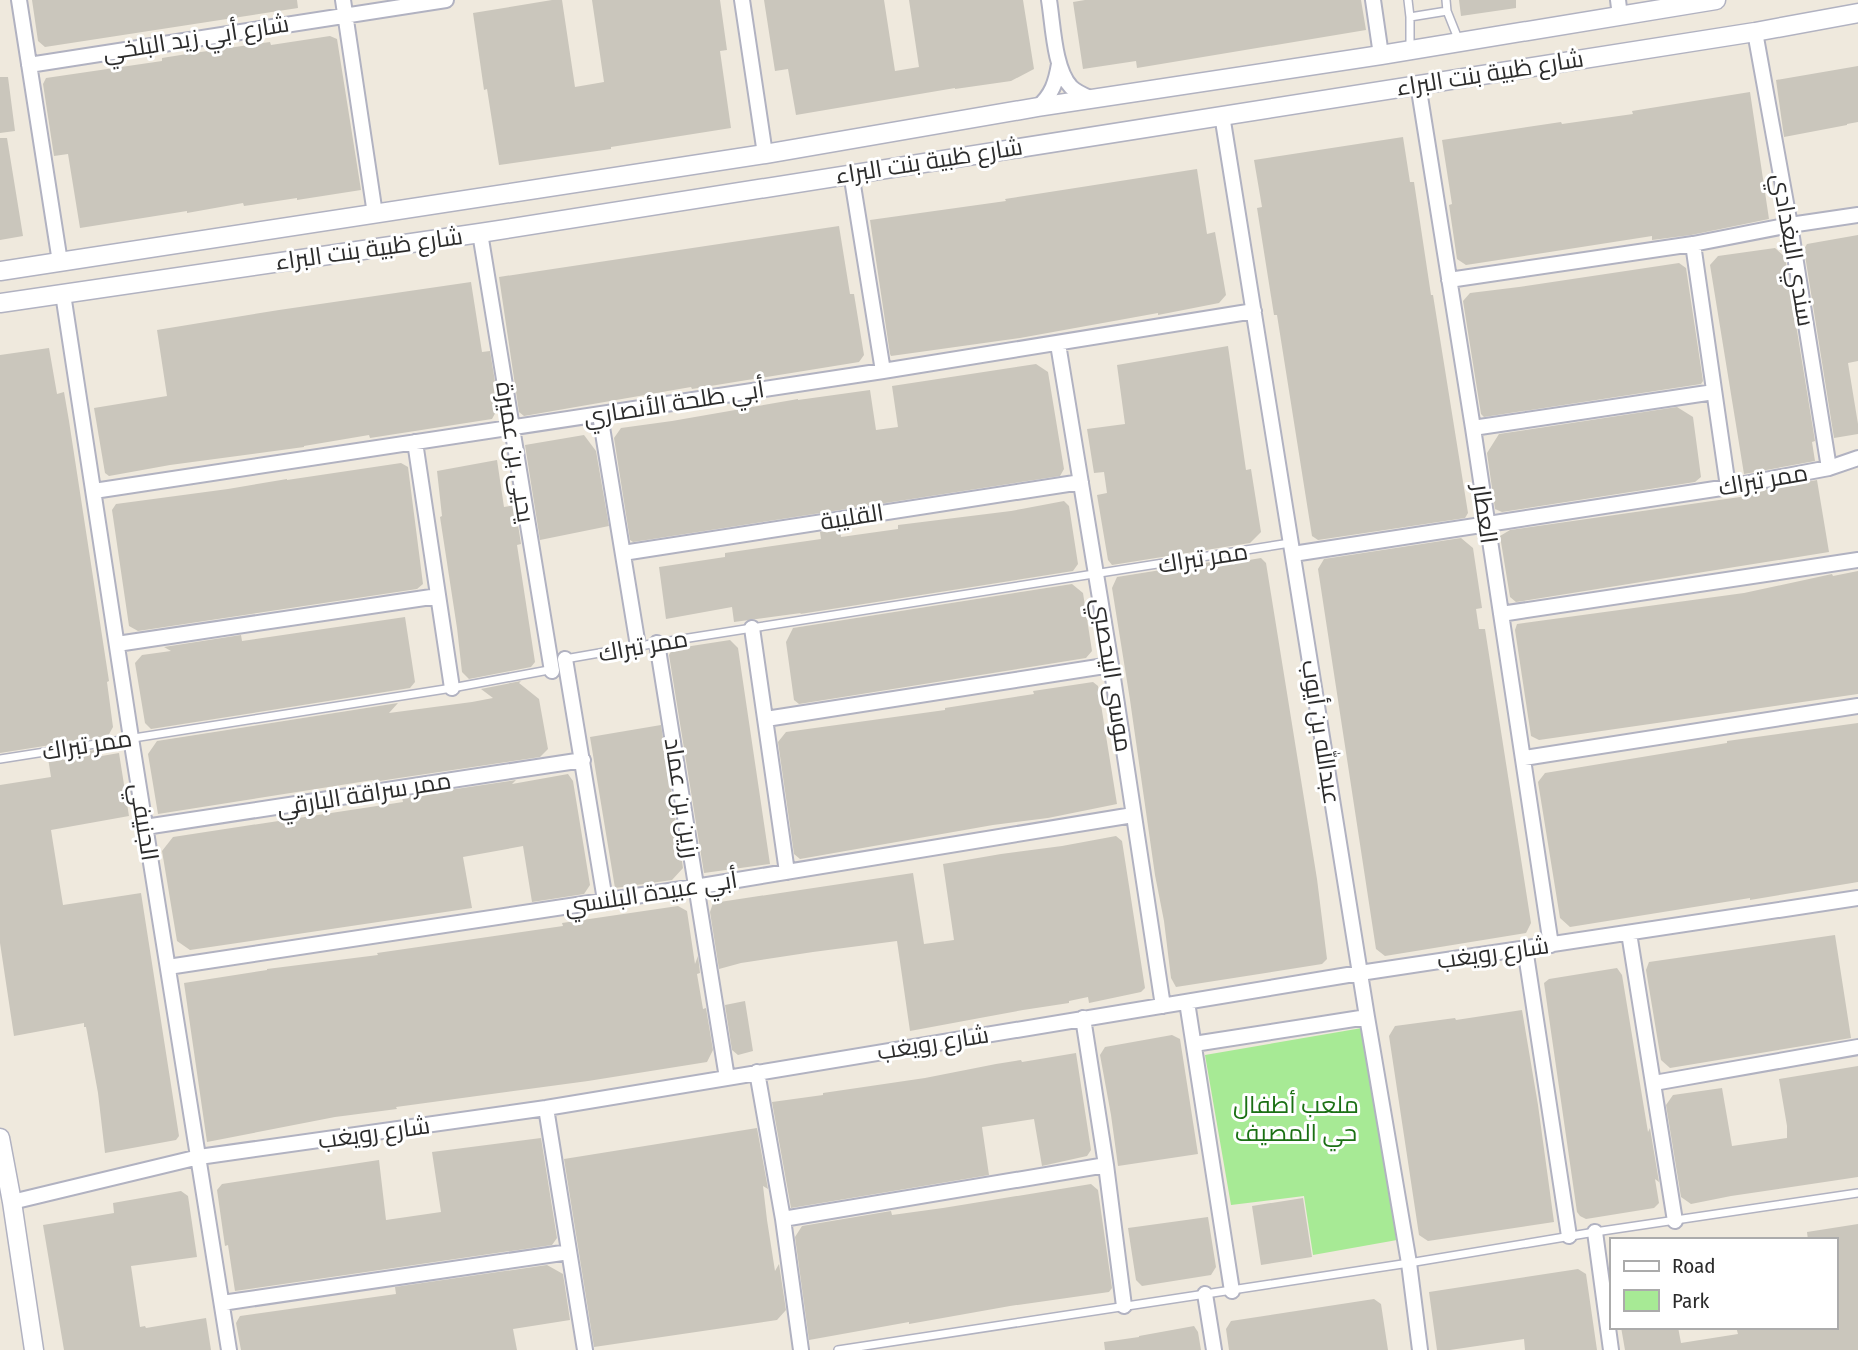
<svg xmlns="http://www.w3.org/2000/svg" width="1858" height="1350" font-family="'Fira Sans Condensed',Cairo,sans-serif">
<rect width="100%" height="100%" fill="#efe9dd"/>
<path fill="#a7ea95" d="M1362 1028 1397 1240 1313 1255 1304 1196 1231 1205 1205 1055Z"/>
<path fill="#cac6bc" d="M32 0H297L298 8 45 47 38 41Z
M552 0H562L575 87 604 82 592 0H720L727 50 720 51 731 128 611 147V149L499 165 487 89 484 90 473 13Z
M764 0H884L895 71 919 67 909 0H1023L1034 69 1011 81 955 89V88L796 115 788 69 775 71Z
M1085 0H1361L1366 30 1137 68 1136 61 1083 69 1073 2Z
M1459 0H1516V8L1461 16Z
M330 36 337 39 361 190 297 200V198L244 206 243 203 187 213V211L80 228 68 154 54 156 43 84 46 78 162 61V58L187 54 270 42 271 45Z
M1858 66V122L1847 124V125L1784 137 1776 80Z
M0 77H8L15 131 0 133Z
M1750 92 1769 219 1691 235 1652 240V236L1466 265 1457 259 1449 205 1452 204 1442 140 1561 122 1562 124 1633 114 1632 111Z
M1403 137 1410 182H1414L1431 295H1433L1468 513 1465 518 1318 540 1312 536 1277 315H1274L1257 208 1262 207 1254 160Z
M0 138H7L23 236 0 240Z
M1197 169 1207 234 1215 232 1226 295 1219 303 1158 315V313L1020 338 891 356 890 354 870 220 1006 201 1005 199Z
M839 226 850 294H854L864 355 859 362 692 389 691 387 524 416 519 412 499 277Z
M1858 235V361L1848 363 1858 424V434L1834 438 1804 249 1807 244Z
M1775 248 1785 257 1815 441 1812 442 1815 461 1744 474 1710 265 1718 256Z
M1679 263 1686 268 1703 381 1701 384 1484 417 1481 414 1463 301 1470 293 1519 287Z
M471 282 482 352 490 351 499 406 492 419 370 438 369 435 304 446V447L170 465 109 476 105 473 94 408 167 396 157 330 279 310Z
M1228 346 1246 470 1251 469 1261 532 1250 543 1112 565 1108 560 1097 495 1107 493 1104 472 1094 473 1087 429 1125 424 1117 365Z
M49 348 57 394 64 392 69 421 109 681 107 682 113 727 108 736 0 753V355Z
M1036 364 1048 372 1064 469 1060 476 633 542 630 540 614 438 621 428 672 421 798 399V400L870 390 876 430 898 427 892 386Z
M1677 407 1693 417 1701 477 1695 482 1502 512 1495 509 1487 453 1499 434Z
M584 435 596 451 609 526 540 540 525 445Z
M497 460 504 507 515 505 521 544 517 545 535 662 531 667 469 679 462 672 457 628 440 517 442 516 437 471Z
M401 463 408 467 423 584 417 589 138 631 129 626 112 510 116 504 228 489 287 479V480Z
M1817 480 1829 552 1516 602 1510 597 1500 536 1510 530 1747 496V493Z
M1064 501 1069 506 1078 564 1073 571 800 614 801 613 734 622 732 607 666 619 659 567 725 557V553L821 539 820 532 840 529 841 537 898 529V525L1011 511Z
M1461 538 1473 548 1482 608 1476 609 1479 629H1485L1531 923 1526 933 1385 956 1376 949 1318 569 1324 559Z
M1236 558 1231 563 1261 558 1266 563 1317 879 1327 959 1322 964 1176 987 1171 978 1164 921 1155 875 1130 700 1112 588 1117 577Z
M1858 571V694L1539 740 1531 736 1515 630 1517 624 1744 593 1832 574 1833 576Z
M1072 584 1083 593 1092 651 1086 658 799 704 794 700 786 642 793 628Z
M405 617 415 682 410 688 151 729 145 723 135 663 142 655 171 651 164 647 241 635 242 641Z
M730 640 738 648 770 864 704 873 669 655 672 649Z
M521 681 519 683 539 699 548 749 540 757 399 778 373 782V780L158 814 148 754 157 741 398 703 389 713 472 702 493 698 481 689Z
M1093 682 1098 686 1117 804 1048 818 993 825 800 859 794 854 778 742 786 732 945 710V708L1034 694 1033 691Z
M1858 723V882L1750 900V898L1570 927 1560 918 1538 782 1545 773 1727 743V741Z
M661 725 683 868 672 880 615 888 590 737Z
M100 749 96 757 119 753 129 816 51 830 63 905 141 893 179 1136 176 1140 105 1153 98 1093 86 1027H84V1023L14 1036 0 943V785L51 777 48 758Z
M568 774 573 781 590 885 584 894 532 902 523 846 463 857 472 908 190 950 177 941 162 851 173 837 403 802 402 797 516 780 512 784Z
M1116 836 1122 841 1145 988 1141 992 1089 1003 1088 997 1069 1001V1003L1023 1010 910 1031 897 941 813 952 741 963 719 969 710 912 713 903 913 873 924 944 954 940 943 864 1001 854 1062 846Z
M678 906 687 911 695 964 698 956 700 973 697 974 703 1009 706 1008 713 1050 707 1062 588 1081 396 1107 397 1109 335 1117 207 1142 184 983 267 970V969L378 955 377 953 563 926 562 923Z
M1835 935 1851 1038 1670 1068 1661 1060 1646 970 1649 962Z
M1617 968 1622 975 1648 1132 1650 1128 1659 1182 1655 1179 1659 1203 1654 1208 1586 1219 1580 1216 1577 1212 1544 983 1549 979Z
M745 1001 753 1051 738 1055 732 1050 725 1005Z
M1522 1010 1538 1105 1554 1222 1428 1241 1419 1235 1389 1036 1395 1026 1455 1018 1456 1020Z
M1172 1035 1180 1039 1198 1154 1118 1166 1111 1115 1100 1055 1105 1047Z
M1076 1053 1091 1150 1087 1156 1042 1166 1034 1119 982 1127 989 1175 791 1208 772 1102 823 1095V1093L925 1078 996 1064 1021 1060 1022 1062Z
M1858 1066V1177L1731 1196 1691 1204 1681 1197 1666 1105 1673 1095 1722 1088 1732 1146 1787 1138V1126L1779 1079Z
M757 1128 768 1189 763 1186 767 1220 775 1271 779 1264 786 1310 777 1320 594 1347 564 1159Z
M541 1138 557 1238 552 1245 235 1291 228 1245 225 1246 217 1190 222 1184 379 1160 386 1220 441 1212 432 1152Z
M1091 1184 1098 1190 1112 1288 1109 1292 1010 1306 909 1324V1322L809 1340 795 1237 802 1226 891 1211 892 1215 943 1208Z
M181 1191 188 1196 197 1257 131 1266 140 1327 145 1326 146 1328 206 1318 211 1350H64L43 1225 114 1213 113 1203Z
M1303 1198 1312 1257 1261 1265 1252 1206Z
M1208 1217 1216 1267 1211 1275 1142 1286 1136 1280 1128 1228Z
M1858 1224V1350H1625L1621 1327H1678L1681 1343 1738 1334 1736 1327H1835V1240H1808L1807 1232Z
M547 1265 563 1274 570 1320 513 1329 517 1350H241L236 1323 240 1316 396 1294 395 1287Z
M1578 1269 1586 1274 1597 1350H1525L1524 1339 1450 1350H1437L1429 1292Z
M1374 1299 1381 1304 1388 1350H1229L1226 1329 1231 1321Z
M1194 1326 1198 1332 1201 1350H1105L1104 1342 1139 1337V1336Z"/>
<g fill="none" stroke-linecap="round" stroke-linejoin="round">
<defs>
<path id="service" d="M1408 0 1410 17V48
M1446 0 1447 11 1459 41
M1410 17 1447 11
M565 659 657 643 1290 543
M0 759 452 688 554 669
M838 1350 1409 1263 1595 1232 1858 1193"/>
<path id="minor" d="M19 0 60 262
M343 0 375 214
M742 0 765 154
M1049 0C1053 24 1054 69 1071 87 1076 92 1083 95 1090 98
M1373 0 1381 55
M1618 0 1620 16
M1755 32 1790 225 1829 468
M29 65 446 0
M1418 84 1473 428 1551 945
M1038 107C1052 95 1056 82 1059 64
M1222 115 1367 1017 1409 1263 1420 1350
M851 173 883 371
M480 233 552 671
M1693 244 1728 487
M1449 280 1693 244 1790 225 1858 215
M63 294 131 738 229 1350
M1058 344 1111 665 1163 1006
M600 415 638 646
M1473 428 1714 392
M415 442 452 688
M94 491 883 371 1254 311
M623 553 1081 482
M1293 554 1728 487 1829 468 1858 458
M1501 614 1858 560
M752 628 787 872
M657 643 727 1078
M117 644 438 596
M565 659 605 900
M766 719 1111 665
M1524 758 1858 706
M145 827 583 760
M1629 933 1675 1221
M1525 948 1569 1236
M168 967 695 887 1133 815
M1187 1002 1232 1291
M1083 1018 1106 1165 1124 1306
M1194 1044 1367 1017
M757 1072 783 1219 801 1350
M1654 1083 1858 1047
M546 1108 585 1350
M12 1202 199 1157 546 1108 1360 973 1858 898
M783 1219 1106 1165
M1595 1232 1611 1350
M1205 1294 1214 1350
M222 1303 569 1252"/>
<path id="tertiary" d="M0 271 765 154 1038 107 1381 55 1716 0
M0 303 480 233 1755 32 1858 13
M0 1138 12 1202 34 1350"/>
</defs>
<use href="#service" stroke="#b1b2c1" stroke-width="10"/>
<use href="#minor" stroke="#b1b2c1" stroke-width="18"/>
<use href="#tertiary" stroke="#b1b2c1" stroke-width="21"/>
<use href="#service" stroke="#fff" stroke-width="7"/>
<use href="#minor" stroke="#fff" stroke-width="14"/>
<use href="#tertiary" stroke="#fff" stroke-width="18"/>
</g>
<g text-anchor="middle" stroke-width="6" stroke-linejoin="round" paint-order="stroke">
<g font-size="24" fill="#2c2c2c" stroke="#fff">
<text transform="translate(196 38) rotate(-9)" y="8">شارع أبي زيد البلخي</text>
<text transform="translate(1490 73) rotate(-9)" y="8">شارع ظبية بنت البراء</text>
<text transform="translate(929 161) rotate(-9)" y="8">شارع ظبية بنت البراء</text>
<text transform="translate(369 249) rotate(-8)" y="8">شارع ظبية بنت البراء</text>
<text transform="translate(1793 250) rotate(80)" y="8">سندي البغدادي</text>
<text transform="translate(674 403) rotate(-9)" y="8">أبي طلحة الأنصاري</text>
<text transform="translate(515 452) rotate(81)" y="8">يحيى بن عميرة</text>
<text transform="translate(1763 480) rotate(-10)" y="8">ممر تبراك</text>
<text transform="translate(1485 514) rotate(82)" y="8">العطار</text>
<text transform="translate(852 517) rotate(-9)" y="8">القليبة</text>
<text transform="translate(1203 558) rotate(-9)" y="8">ممر تبراك</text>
<text transform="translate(643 646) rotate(-10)" y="8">ممر تبراك</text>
<text transform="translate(1112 675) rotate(81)" y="8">موسى اليحصبي</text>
<text transform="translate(1321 732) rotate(81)" y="8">عبدالله بن أيوب</text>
<text transform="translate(87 745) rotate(-9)" y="8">ممر تبراك</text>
<text transform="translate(364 794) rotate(-9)" y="8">ممر سراقة البارقي</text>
<text transform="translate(682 798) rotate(81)" y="8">رزين بن عماد</text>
<text transform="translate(144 822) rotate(81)" y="8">الجنيفي</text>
<text transform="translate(651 893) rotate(-9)" y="8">أبي عبيدة البلنسي</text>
<text transform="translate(1493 953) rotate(-8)" y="8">شارع رويغب</text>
<text transform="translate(933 1043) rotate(-9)" y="8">شارع رويغب</text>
<text transform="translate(374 1133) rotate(-8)" y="8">شارع رويغب</text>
</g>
<g font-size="24" fill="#1b7014" stroke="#fff">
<text x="1296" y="1113">ملعب أطفال<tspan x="1296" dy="28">حي المصيف</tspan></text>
</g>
</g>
<rect x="1610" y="1238" width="228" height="91" fill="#ffffff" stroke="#ababab" stroke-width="2"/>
<rect x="1624" y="1261" width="35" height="10" fill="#ffffff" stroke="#ababab" stroke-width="2"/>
<text x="1672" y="1273" font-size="21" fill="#2c2c2c">Road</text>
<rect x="1624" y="1290" width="35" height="21" fill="#a7ea95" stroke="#ababab" stroke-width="2"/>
<text x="1672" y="1308" font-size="21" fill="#2c2c2c">Park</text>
</svg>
